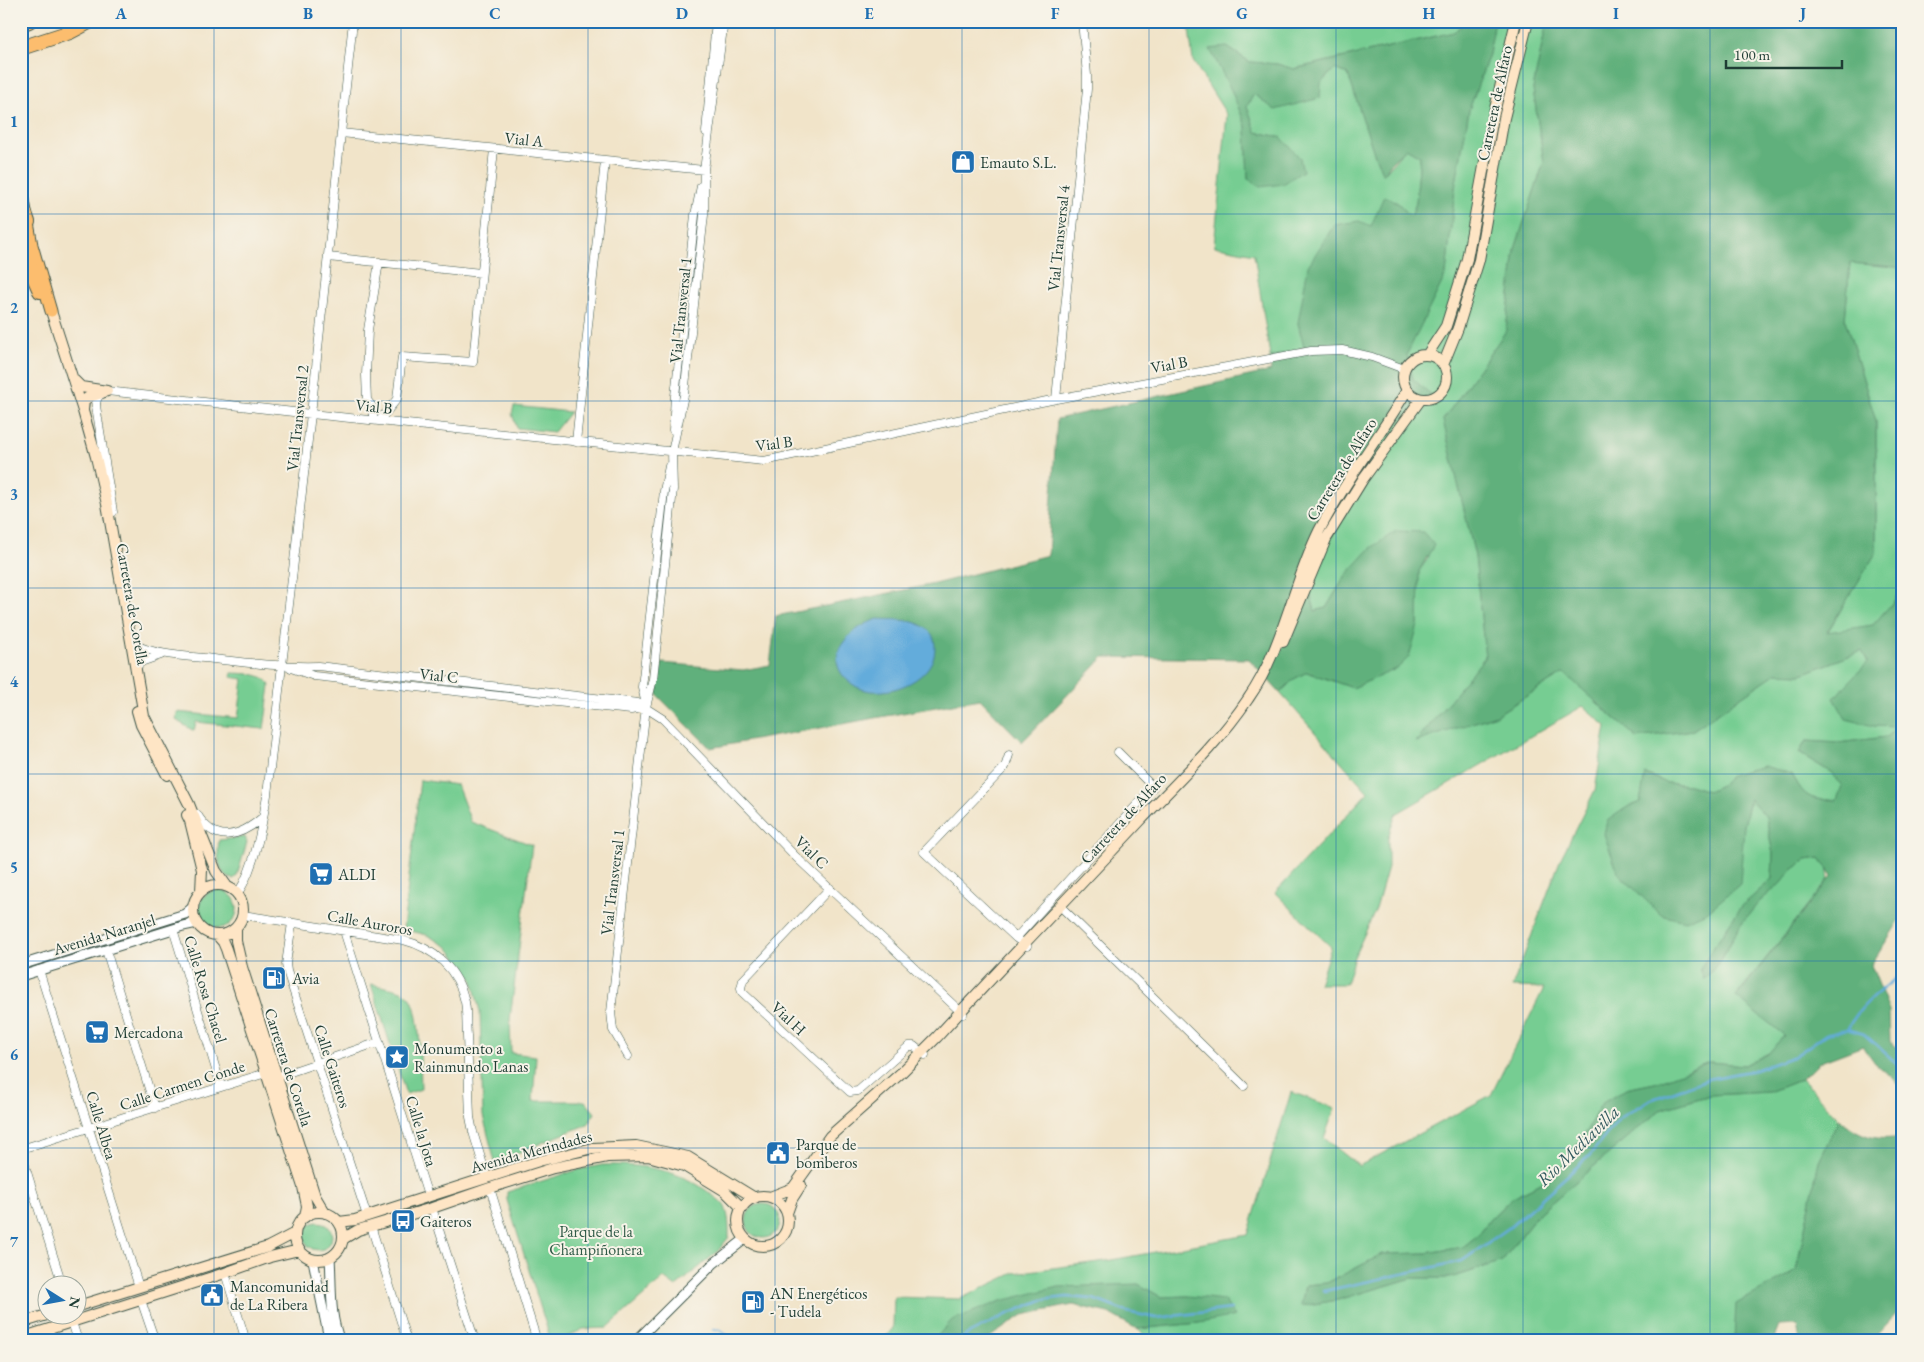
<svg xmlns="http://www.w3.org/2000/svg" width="1924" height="1362" font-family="'EB Garamond',serif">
<rect width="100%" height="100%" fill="#f7f3e8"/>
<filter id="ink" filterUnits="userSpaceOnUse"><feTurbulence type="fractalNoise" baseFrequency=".02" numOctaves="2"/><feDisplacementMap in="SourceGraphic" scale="10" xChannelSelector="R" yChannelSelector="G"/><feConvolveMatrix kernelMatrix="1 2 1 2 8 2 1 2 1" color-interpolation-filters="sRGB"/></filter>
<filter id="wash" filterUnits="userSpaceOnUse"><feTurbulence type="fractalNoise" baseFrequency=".0096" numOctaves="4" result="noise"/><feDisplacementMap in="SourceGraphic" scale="20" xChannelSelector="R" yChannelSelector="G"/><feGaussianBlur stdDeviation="1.12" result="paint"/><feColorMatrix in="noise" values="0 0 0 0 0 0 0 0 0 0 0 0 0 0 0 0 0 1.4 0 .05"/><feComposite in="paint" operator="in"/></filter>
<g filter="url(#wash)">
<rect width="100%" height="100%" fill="#f1e4c9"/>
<path fill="#76cd92" stroke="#4a8563" d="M1188 21H1466L1454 32 1293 69 1277 64 1250 62 1227 47 1232 92 1246 126 1248 179 1281 137 1256 132 1247 106 1254 94 1275 109 1321 83 1334 69 1348 74 1373 150 1383 175 1406 148 1420 156 1416 203 1411 217 1398 203 1371 226 1298 323 1304 347 1271 362 1254 254 1214 246 1227 115 1193 61Z
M1490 21H1547L1533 89 1544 162 1515 249 1506 331 1443 420 1475 556 1485 657 1417 741 1496 715 1564 673 1637 738 1693 730 1776 673 1802 674 1862 651 1868 662 1835 698 1838 705 1874 726H1897L1886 737 1838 743 1806 741 1799 753 1832 773 1842 786 1837 800C1810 800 1805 799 1792 774H1733L1721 785 1708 791 1689 785 1667 783 1646 774 1640 802 1624 809 1744 826 1750 799 1766 817 1773 854 1772 879 1742 906 1713 947 1701 969 1721 960 1741 924 1759 902 1779 885 1792 870 1806 860 1820 858 1827 867 1829 879 1736 996 1784 1035 1769 1053 1744 1065 1709 1062 1655 1083 1626 1089 1601 1104 1587 1130 1562 1166 1543 1182 1513 1197 1491 1218 1478 1235 1463 1247 1427 1253 1383 1254 1327 1283 1305 1285 1302 1306 1338 1300 1412 1278H1450L1502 1261 1539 1213 1660 1110 1710 1095 1769 1092 1802 1079 1839 1119 1819 1161 1796 1271 1737 1304 1734 1341H1154L1137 1329 1199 1323 1188 1296 1161 1297 1138 1284 953 1320 933 1341H882L893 1328 894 1297 960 1299 1014 1273 1106 1261 1248 1235 1291 1092 1335 1108 1324 1138 1359 1166 1491 1095 1544 988 1512 987 1561 858 1595 790 1606 726 1583 706 1396 814 1388 837V867L1376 909 1354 957 1346 984H1319L1331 947 1275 893 1368 792 1280 693 1294 679 1307 672 1353 688 1374 678 1418 625 1419 571 1429 557 1346 575 1326 608 1315 611 1310 593 1332 536 1357 494 1412 415 1435 398 1430 393 1423 394 1416 392 1406 354 1446 274 1455 188 1469 110 1489 54 1494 26Z
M1850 263 1896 267 1903 272V586L1894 601 1873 625 1827 633 1876 552V421L1845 320Z
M514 406 570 412 554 432 517 428 512 414Z
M232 673C244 674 265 672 270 686L264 729 196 722 194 731 176 720 177 712 238 718 243 679 231 677Z
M420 780 457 785 471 822 532 845 510 1019 511 1053 536 1056 533 1101H585L595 1113 588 1124 495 1162 483 1116 480 1012 472 978 448 947 427 935 403 929Z
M245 837 247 842 237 876 233 879C217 876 217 853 219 840Z
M199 909a19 19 0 1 1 38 0a19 19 0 1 1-38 0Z
M371 984C382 987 400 988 408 995 422 1006 420 1070 421 1089L406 1094Z
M602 1165C640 1164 680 1169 711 1194 716 1198 723 1202 725 1207 729 1216 729 1227 729 1237L717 1252 676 1287 664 1278 607 1328 583 1329 559 1341H551L507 1200V1192L577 1170Z
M746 1221a17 17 0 1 1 34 0a17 17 0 1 1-34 0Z
M304 1236a14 14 0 1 1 28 0a14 14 0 1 1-28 0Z"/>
<path fill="#60b07c" stroke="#407658" d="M1466 21H1490L1494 26 1489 54 1469 110 1455 188 1446 274 1407 354 1413 379 1435 398 1412 415 1357 494 1332 536 1310 592 1315 611 1326 608 1346 575 1371 548 1396 531 1423 532 1434 545 1419 571 1418 625 1409 657 1398 668 1353 688 1307 672 1294 679 1280 693 1249 659 1104 657 1022 742 980 699 710 748 657 695 662 663 743 670 770 665 776 616 934 584 1048 555 1057 419 1271 371 1270 357 1308 348 1304 347 1298 323 1308 266 1334 225 1359 221 1371 226 1384 196 1398 203 1411 217 1416 203 1420 156 1406 148 1391 163 1383 175 1373 150 1348 74 1334 69 1321 83 1320 98 1275 110 1254 94 1247 106 1256 132 1281 137 1300 158 1303 171 1283 184 1260 187 1248 179 1246 126 1232 92 1210 49 1227 47 1250 62 1277 64 1294 69 1454 32Z
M1547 21H1903V272L1896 267 1850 263 1845 320 1876 421V553L1827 632 1873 625 1894 601 1903 586V915L1871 965 1889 1010 1890 1042 1903 1051V1090L1895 1080 1875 1063 1863 1046 1818 1063 1802 1079 1769 1092 1710 1095 1660 1110 1539 1213 1502 1261 1450 1278H1412L1338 1300 1301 1306 1305 1285 1327 1283 1383 1254 1427 1253 1463 1247 1478 1235 1491 1218 1513 1197 1543 1182 1562 1166 1587 1130 1601 1104 1626 1089 1655 1083 1709 1062 1744 1065 1769 1053 1784 1035 1736 997 1832 876 1820 858 1806 860 1792 870 1779 885 1759 902 1741 924 1721 960 1704 980 1700 969 1713 947 1742 906 1772 879 1773 854 1766 817 1750 799 1744 826 1740 884 1707 912 1685 921 1661 915 1618 873 1604 834 1607 821 1624 809 1640 802 1645 774 1667 783 1689 785 1708 791 1721 785 1733 774 1764 766 1792 774C1805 799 1810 800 1837 800L1842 786 1832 773 1799 753 1806 741 1838 743 1886 737 1897 727 1874 726 1846 719 1834 698 1868 662 1862 651 1802 674 1776 673 1693 730 1637 738 1564 673 1496 715 1416 742 1485 657 1475 556 1443 420 1506 331 1515 249 1544 162 1533 89Z
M1839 1119C1863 1137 1873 1141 1903 1137V1310H1900L1871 1341H1800L1797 1325 1779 1326 1773 1341H1734L1736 1304 1796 1271 1819 1161Z
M1138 1284 1161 1297 1188 1296 1224 1300 1235 1316 1199 1323 1137 1329 1108 1313 1073 1305 1023 1315 984 1341H933L952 1320 1001 1301 1058 1287Z"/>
<path fill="#64acdb" stroke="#427488" d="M878 619C894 620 917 618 929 631 934 635 935 642 935 648 935 683 877 703 852 684 818 659 849 628 878 619Z"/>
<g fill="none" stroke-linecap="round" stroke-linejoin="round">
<path stroke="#64acdb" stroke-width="2.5" d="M1848 1028C1861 1004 1882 989 1903 973
M1324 1291 1462 1261 1510 1227 1589 1156 1620 1118 1650 1100 1708 1079 1755 1070 1795 1056 1826 1034 1847 1029 1864 1034 1903 1069
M713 1329 721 1330 734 1341
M959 1341 966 1335 1006 1315 1042 1300 1067 1297 1093 1299 1127 1312 1156 1318 1231 1309"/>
</g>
</g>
<g filter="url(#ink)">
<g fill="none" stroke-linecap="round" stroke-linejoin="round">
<defs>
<path id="minor" d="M706 132 716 21
M341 133 704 170
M328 257 481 273
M1056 399 1087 89V75L1082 21
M373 420V408L367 400 366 375 368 330 379 262
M379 421 397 399 402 357 473 362 494 149
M673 430 675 396 695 215 701 186
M576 442 605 161
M113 512 96 406C96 397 99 395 107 391L311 414 764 461 1056 399 1311 351 1342 350 1372 357 1404 369
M131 643C157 656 185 656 214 659 250 663 282 667 318 666L638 703 663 719 796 857 963 1014
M291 668 314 676 631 710 646 707
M135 669 141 662 161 655
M646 705 642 687 664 491 669 466
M1009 755 1005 767 924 852 1016 938 1027 946
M197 814C215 845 240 837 263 817
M830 888 743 980 741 988 742 992 850 1092 858 1091 909 1046H914L925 1055
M238 893C255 867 262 826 267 795L311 414 353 21
M1060 906 1244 1086
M243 915 403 940C434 948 458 969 465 1002 467 1012 466 1025 467 1036 468 1063 469 1090 470 1117L473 1132 487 1178
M292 923 286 964 287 971 367 1216
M173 929 221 1086
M344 931 428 1196
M1016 938 1153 787 1118 752
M106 950 155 1108
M39 970 139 1287
M628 1056 613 1030 611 1012 646 707 653 679 673 489 672 452 684 395 704 215V170L724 21
M276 1077 379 1042
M21 1149 266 1073
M21 1153 62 1284
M490 1188 537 1341
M432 1208 475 1341
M371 1226 407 1341
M225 1273 246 1341
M141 1300 155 1341
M72 1322 78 1341"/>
<path id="tertiary" d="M21 965 185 914 193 907
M21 976 183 926 197 923
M330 1258C332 1286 329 1314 340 1341
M313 1260 328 1334 331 1341
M636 1341 713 1264 745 1239"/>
<path id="secondary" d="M51 311 83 411 96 457 107 504 144 716 189 804 216 871 226 885
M1403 377a22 22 0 1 1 44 0a22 22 0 1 1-44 0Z
M1427 355 1446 326 1467 259 1493 117 1516 21
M1443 365 1458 328 1479 260 1504 118 1528 21
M74 380 81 387 107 391
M83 410 84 401 87 398 107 391
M1283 642 1326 539 1363 479 1421 399
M137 711 141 725 167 775
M187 815 190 821 202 870 201 891
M193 910a25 25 0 1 1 50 0a25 25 0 1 1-50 0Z
M236 928V941L242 967 315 1196 325 1213
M217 935 223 942 226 949 303 1187 307 1206 305 1217
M738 1221a25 25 0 1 1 50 0a25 25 0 1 1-50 0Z
M770 1197 793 1188 830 1136 901 1073 937 1037C1004 964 1073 893 1140 821 1177 782 1218 744 1248 699 1283 649 1292 586 1319 531 1344 482 1379 438 1407 390
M295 1236a24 24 0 1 1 48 0a24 24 0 1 1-48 0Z
M787 1213 792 1199 801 1185
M339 1222 355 1220 539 1161 593 1148 636 1146 688 1157 755 1198
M343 1239 358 1230 432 1208 490 1188 553 1168 607 1157 648 1156 684 1166 725 1191 742 1208
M78 1306 268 1247 295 1233
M21 1323 50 1314
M21 1338 225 1273 270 1257 299 1250"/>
<path id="primary" d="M21 184 32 245 51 311"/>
<path id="motorway" d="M21 24 29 21
M21 48 70 32 91 21
M21 202 28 222
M21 234 32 273 40 291"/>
</defs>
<use href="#minor" stroke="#3e564a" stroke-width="9"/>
<use href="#tertiary" stroke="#3e564a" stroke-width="11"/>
<use href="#secondary" stroke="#3e564a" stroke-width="12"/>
<use href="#primary" stroke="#3e564a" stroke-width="13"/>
<use href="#motorway" stroke="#3e564a" stroke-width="16"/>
<use href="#minor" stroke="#fff" stroke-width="8"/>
<use href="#tertiary" stroke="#fff" stroke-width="9"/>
<use href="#secondary" stroke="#fee5c5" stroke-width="10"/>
<use href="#primary" stroke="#fcbd6e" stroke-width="11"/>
<use href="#motorway" stroke="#fcbd6e" stroke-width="14"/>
</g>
</g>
<path fill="none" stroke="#1f6fb2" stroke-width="1" stroke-opacity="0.55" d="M214 21V1341M401 21V1341M588 21V1341M775 21V1341M962 21V1341M1149 21V1341M1336 21V1341M1523 21V1341M1710 21V1341M21 214H1903M21 401H1903M21 588H1903M21 774H1903M21 961H1903M21 1148H1903"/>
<defs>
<symbol id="shop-square" viewBox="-11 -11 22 22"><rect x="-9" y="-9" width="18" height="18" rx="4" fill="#1f6fb2" stroke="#f7f3e8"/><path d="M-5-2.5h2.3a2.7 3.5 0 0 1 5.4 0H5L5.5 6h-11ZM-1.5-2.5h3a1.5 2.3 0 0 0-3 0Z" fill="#fff"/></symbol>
<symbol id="supermarket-square" viewBox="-11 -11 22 22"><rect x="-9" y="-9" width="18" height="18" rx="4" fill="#1f6fb2" stroke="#f7f3e8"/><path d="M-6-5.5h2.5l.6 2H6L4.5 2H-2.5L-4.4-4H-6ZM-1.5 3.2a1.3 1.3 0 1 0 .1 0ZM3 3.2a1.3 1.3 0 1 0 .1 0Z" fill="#fff"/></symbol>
<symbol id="fuel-square" viewBox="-11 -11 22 22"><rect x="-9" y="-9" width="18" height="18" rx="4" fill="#1f6fb2" stroke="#f7f3e8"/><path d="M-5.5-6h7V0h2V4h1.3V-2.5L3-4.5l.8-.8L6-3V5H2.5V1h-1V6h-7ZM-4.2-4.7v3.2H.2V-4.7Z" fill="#fff"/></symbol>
<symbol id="sight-square" viewBox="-11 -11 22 22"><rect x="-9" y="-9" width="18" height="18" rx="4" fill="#1f6fb2" stroke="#f7f3e8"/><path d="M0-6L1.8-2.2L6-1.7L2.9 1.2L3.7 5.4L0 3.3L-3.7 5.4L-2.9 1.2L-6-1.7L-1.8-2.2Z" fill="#fff"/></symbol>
<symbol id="civic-square" viewBox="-11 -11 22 22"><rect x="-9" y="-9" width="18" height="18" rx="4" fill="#1f6fb2" stroke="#f7f3e8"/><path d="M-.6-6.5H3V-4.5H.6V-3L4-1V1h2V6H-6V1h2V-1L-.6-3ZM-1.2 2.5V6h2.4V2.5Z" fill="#fff"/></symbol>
<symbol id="bus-square" viewBox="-11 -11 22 22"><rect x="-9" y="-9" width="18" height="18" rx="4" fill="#1f6fb2" stroke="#f7f3e8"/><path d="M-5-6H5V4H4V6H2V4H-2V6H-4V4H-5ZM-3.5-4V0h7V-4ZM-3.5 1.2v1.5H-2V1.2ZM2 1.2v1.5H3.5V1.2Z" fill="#fff"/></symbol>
</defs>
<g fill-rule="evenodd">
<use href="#shop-square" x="949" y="148" width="28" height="28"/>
<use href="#supermarket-square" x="307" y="860" width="28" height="28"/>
<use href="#fuel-square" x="260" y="964" width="28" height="28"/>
<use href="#supermarket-square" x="83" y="1018" width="28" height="28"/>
<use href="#sight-square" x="383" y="1043" width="28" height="28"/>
<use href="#civic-square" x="764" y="1139" width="28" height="28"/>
<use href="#bus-square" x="389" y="1207" width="28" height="28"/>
<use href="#civic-square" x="198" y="1281" width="28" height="28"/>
<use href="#fuel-square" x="739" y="1288" width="28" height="28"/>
</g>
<g text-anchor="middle" stroke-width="4" stroke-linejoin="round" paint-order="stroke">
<g font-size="16" fill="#1f3d34" stroke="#f7f3e8">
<text transform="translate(1494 103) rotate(-78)" y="6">Carretera de Alfaro</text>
<text transform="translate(524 139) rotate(6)" y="6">Vial A</text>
<text transform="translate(1058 238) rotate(-84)" y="6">Vial Transversal 4</text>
<text transform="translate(680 310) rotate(-84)" y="6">Vial Transversal 1</text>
<text transform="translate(1169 364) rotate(-10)" y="6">Vial B</text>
<text transform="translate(374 406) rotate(6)" y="6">Vial B</text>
<text transform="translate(297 418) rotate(-84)" y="6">Vial Transversal 2</text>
<text transform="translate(774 443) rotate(-7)" y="6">Vial B</text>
<text transform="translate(1341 469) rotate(-58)" y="6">Carretera de Alfaro</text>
<text transform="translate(133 604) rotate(80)" y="6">Carretera de Corella</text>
<text transform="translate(439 675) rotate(6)" y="6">Vial C</text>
<text transform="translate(1123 818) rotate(-47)" y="6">Carretera de Alfaro</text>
<text transform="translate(812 852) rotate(44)" y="6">Vial C</text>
<text transform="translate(612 882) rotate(-83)" y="6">Vial Transversal 1</text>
<text transform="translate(370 922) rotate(10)" y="6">Calle Auroros</text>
<text transform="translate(104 934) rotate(-17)" y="6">Avenida Naranjel</text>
<text transform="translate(206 989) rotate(73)" y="6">Calle Rosa Chacel</text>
<text transform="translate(789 1018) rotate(43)" y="6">Vial H</text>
<text transform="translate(333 1066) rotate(72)" y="6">Calle Gaiteros</text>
<text transform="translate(289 1067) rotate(72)" y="6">Carretera de Corella</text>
<text transform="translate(182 1085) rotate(-18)" y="6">Calle Carmen Conde</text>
<text transform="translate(102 1125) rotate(73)" y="6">Calle Albea</text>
<text transform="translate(422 1131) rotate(73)" y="6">Calle la Jota</text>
<text transform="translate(531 1151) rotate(-15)" y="6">Avenida Merindades</text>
</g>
<g font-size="16" fill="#1f3d34" stroke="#f7f3e8" text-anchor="start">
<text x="980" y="168">Emauto S.L.</text>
<text x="338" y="880">ALDI</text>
<text x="292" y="984">Avia</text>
<text x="114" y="1038">Mercadona</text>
<text x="414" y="1054">Monumento a<tspan x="414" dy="18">Rainmundo Lanas</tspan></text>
<text x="796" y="1150">Parque de<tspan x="796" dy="18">bomberos</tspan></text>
<text x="420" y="1227">Gaiteros</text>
<text x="230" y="1292">Mancomunidad<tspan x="230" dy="18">de La Ribera</tspan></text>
<text x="770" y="1299">AN Energéticos<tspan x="770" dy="18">- Tudela</tspan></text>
</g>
<g font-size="16" fill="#305a47" stroke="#f7f3e8">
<text x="596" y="1237">Parque de la<tspan x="596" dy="18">Champiñonera</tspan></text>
</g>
<g font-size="18" font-style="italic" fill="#30595e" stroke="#f7f3e8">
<text transform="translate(1578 1146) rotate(-44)" y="6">Rio Mediavilla</text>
</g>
</g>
<rect width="1924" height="1362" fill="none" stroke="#f7f3e8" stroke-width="55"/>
<g transform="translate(62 1300) rotate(101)"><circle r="24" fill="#f7f3e8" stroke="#a1aaa0"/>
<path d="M0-4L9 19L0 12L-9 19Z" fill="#1f6fb2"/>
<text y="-8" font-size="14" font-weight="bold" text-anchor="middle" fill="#1f3d34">N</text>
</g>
<path d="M1726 60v8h116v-8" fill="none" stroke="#1f3d34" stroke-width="2.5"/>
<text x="1734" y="60" font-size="15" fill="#1f3d34" stroke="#f7f3e8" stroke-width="4" paint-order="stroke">100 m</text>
<rect x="28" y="28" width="1868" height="1306" fill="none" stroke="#1f6fb2" stroke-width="2"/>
<g font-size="16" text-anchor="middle" font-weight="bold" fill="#1f6fb2">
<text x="121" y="19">A</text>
<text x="308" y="19">B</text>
<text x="495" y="19">C</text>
<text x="682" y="19">D</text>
<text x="869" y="19">E</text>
<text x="1055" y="19">F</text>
<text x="1242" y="19">G</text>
<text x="1429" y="19">H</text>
<text x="1616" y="19">I</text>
<text x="1803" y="19">J</text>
<text x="14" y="127">1</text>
<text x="14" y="313">2</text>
<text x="14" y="500">3</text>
<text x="14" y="687">4</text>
<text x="14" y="873">5</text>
<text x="14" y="1060">6</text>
<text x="14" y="1247">7</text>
</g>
</svg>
